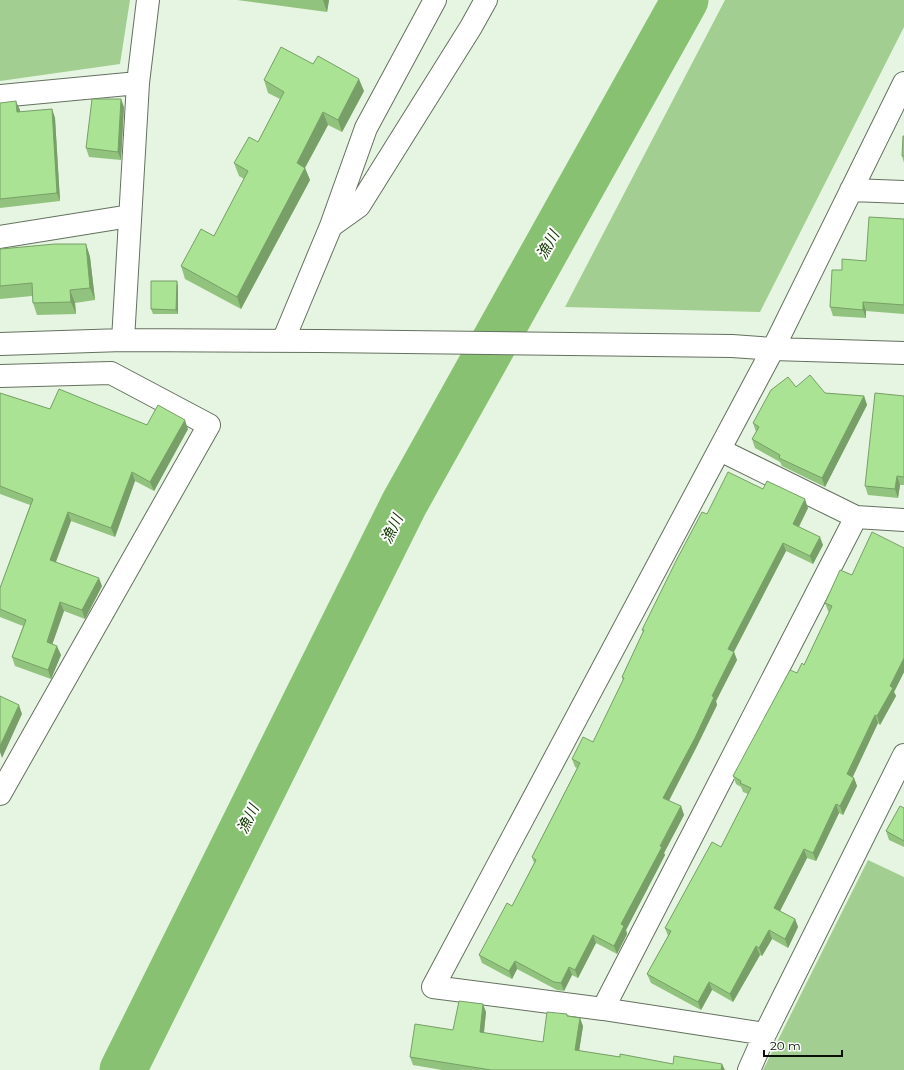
<svg xmlns="http://www.w3.org/2000/svg" width="904" height="1070" font-family="Montserrat,'Noto Sans JP',sans-serif">
<rect width="100%" height="100%" fill="#e6f5e1"/>
<path fill="#a2ce91" d="M0 0H130L120 64 0 81Z
M725 0H904V27L760 312 565 307Z
M868 860 904 877V1070H763Z"/>
<g fill="none" stroke-linecap="round" stroke-linejoin="round">
<path stroke="#89c172" stroke-width="47" d="M123 1070 404 504 685 0"/>
<defs>
<path id="minor" d="M0 96 138 83
M851 190 904 192
M331 226 359 206 471 27 486 0
M0 237 130 216
M123 340 138 83 148 0
M283 341 331 226 366 128 435 0
M0 344 123 340 321 341 732 346 773 349 904 353
M0 376 111 373 209 425 0 794
M720 450 856 517
M603 1009 856 517 904 520
M765 1034 603 1009 433 987 773 349 904 83
M749 1070 765 1034 904 755"/>
</defs>
<use href="#minor" stroke="#64715f" stroke-width="24"/>
<use href="#minor" stroke="#fff" stroke-width="22"/>
</g>
<path fill="#92c37e" d="M237 0H329L327 12Z
M264 80 364 91 342 132 328 125 305 168 310 180 241 309 185 279 181 266 214 236 244 179 239 176 234 163 258 142 280 99 268 93Z
M0 103 20 110V112L52 109 55 118 60 201 0 208Z
M124 107 121 160 89 157 86 148Z
M904 136V163L902 156Z
M904 219V314L866 311V318L833 316 830 307 842 270 866 261Z
M86 244 90 257 95 300 75 303 76 314 37 315 33 303 32 296 0 299V249Z
M178 286V314H153L151 309Z
M796 387 825 393 864 396 867 405 825 487 782 466 780 462 755 448 752 439 756 432 753 423Z
M0 393 50 409 147 425 188 429 154 491 135 481 115 537 71 521 56 562 102 586 85 619 64 611 52 644 61 655 51 679 15 666 12 657 23 626 0 617V588L30 505 0 494Z
M904 396V485H900L898 498 868 495 865 486Z
M763 489 808 508 799 527 823 545 813 564 786 551 734 652 737 660 716 701 717 705 697 746 669 801 681 806 684 815 664 853 665 855 626 930 627 934 617 954 596 943 578 978 572 975 564 991 557 990 517 969 512 979 482 963 479 955 512 906 534 863 532 857 577 768 575 767 572 759 593 742 623 681 622 677 643 632 642 630 707 514Z
M904 548V672L894 692 896 696 880 725 878 723 852 777 854 778 857 786 843 815 839 813 816 861 807 858 780 911 795 919 798 927 788 948 772 939 762 956 760 955 733 1002 712 990 701 1010 651 983 647 974 668 936 665 928 721 847 748 794 743 792 741 787 736 784 733 776 797 673 804 665 829 612 828 611 825 603 852 575Z
M904 808V847L889 840 886 831Z
M486 1012 484 1033 543 1042 568 1016 583 1026 579 1051 620 1057 673 1064 725 1070H442L413 1065 410 1057 453 1030Z"/>
<path fill="#779f67" d="M323 0H329L327 12Z
M359 79 364 91 342 132 338 120Z
M121 99 124 107 121 160 118 152Z
M16 101 20 110 21 121 17 112Z
M52 109 55 118 60 201 57 193Z
M323 112 328 125 301 175 297 163Z
M305 168 310 180 241 309 237 297Z
M86 244 90 257 95 300 90 288Z
M177 281 178 286V314L176 310Z
M70 290 75 303 76 314 71 302Z
M863 302 866 311V318L863 310Z
M864 396 867 405 825 487 822 478Z
M185 420 188 429 154 491 150 482Z
M132 472 135 481 115 537 111 528Z
M897 476 900 485 898 498 895 489Z
M805 499 808 508 796 532 793 524Z
M68 512 71 521 53 569 50 560Z
M820 537 823 545 813 564 810 556Z
M783 543 786 551 731 657 728 649Z
M99 578 102 586 85 619 82 610Z
M60 602 64 611 50 651 47 642Z
M57 646 61 655 51 679 48 670Z
M734 652 737 660 716 701 717 705 697 746 666 806 663 798 712 696Z
M904 658V672L894 692 896 696 880 725 877 716 890 686Z
M19 705 22 714 2 758 0 752V746Z
M875 715 878 723 850 783 847 774Z
M854 778 857 786 843 815 840 806Z
M836 804 839 813 816 861 813 853Z
M681 806 684 815 664 853 665 855 626 930 627 934 617 954 614 946 621 924Z
M804 849 807 858 777 917 774 908Z
M795 919 798 927 788 948 785 939Z
M769 930 772 939 762 956 759 948Z
M593 935 596 943 578 978 575 970Z
M756 946 760 955 733 1002 730 994Z
M515 961 517 969 512 979 509 971Z
M569 967 572 975 564 991 561 983Z
M709 982 712 990 701 1010 698 1002Z
M483 1004 486 1012 483 1040 480 1032Z
M580 1018 583 1026 578 1058 575 1050Z
M722 1064 725 1070H721Z"/>
<path fill="#aae393" stroke="#779f67" d="M281 47 313 64 318 56 359 79 338 120 323 112 297 163 305 168 237 297 181 266 201 229 214 236 248 171 234 163 249 137 258 142 284 92 264 80Z
M92 99H121L118 152 86 148Z
M16 101 17 112 52 109 57 193 0 199V103Z
M903 136H904V156H902Z
M869 217 904 219V305L863 302V310L830 307 832 270H842V259L866 261Z
M55 244H86L90 288 70 290 71 302 33 303 32 283 0 286V249Z
M151 281H177L176 310 151 309Z
M810 375 825 393 864 396 822 478 779 458 780 455 752 439 759 427 753 423 771 390 788 377 796 387Z
M59 389 147 425 158 405 185 420 150 482 132 472 111 528 68 512 50 560 99 578 82 610 60 602 47 642 57 646 48 670 12 657 26 620 0 609V588L33 499 0 486V393L50 409Z
M875 393 904 396V477L897 476 895 489 865 486Z
M728 472 763 489 767 481 805 499 793 524 820 537 810 556 783 543 728 649 734 652 712 696 714 697 695 738 663 798 681 806 660 846 662 847 621 924 624 926 614 946 593 935 575 970 569 967 561 983 554 982 515 961 509 971 479 955 507 903 512 906 536 860 532 857 580 763 572 759 583 737 593 742 624 678 622 677 644 630H642L676 561 702 512 707 514Z
M872 532 904 548V658L890 686 893 688 877 716 875 715 847 774 854 778 840 806 836 804 813 853 804 849 774 908 795 919 785 939 769 930 759 948 756 946 730 994 709 982 698 1002 647 974 671 931 665 928 712 842 721 847 751 788 740 783 741 781 733 776 790 670 797 673 802 663 804 665 832 606 825 603 840 570 852 575Z
M0 696 19 705 0 746Z
M900 806 904 808V841L886 831Z
M459 1001 483 1004 480 1032 543 1042 547 1012 567 1014V1016L580 1018 575 1050 620 1057V1054L673 1064 674 1056 722 1064 721 1070H491L410 1057 415 1024 453 1030Z"/>
<g text-anchor="middle" stroke-width="4" stroke-linejoin="round" paint-order="stroke">
<g font-size="15" font-style="italic" fill="#123600" stroke="#fbfefa">
<text transform="translate(548 245) rotate(-61)" y="5">漁川</text>
<text transform="translate(392 529) rotate(-64)" y="5">漁川</text>
<text transform="translate(248 819) rotate(-64)" y="5">漁川</text>
</g>
</g>
<path d="M764 1050v6h78v-6" fill="none" stroke="#0a0f08" stroke-width="2"/>
<text x="770" y="1050" font-size="12" fill="#0a0f08" stroke="#fbfefa" stroke-width="3" paint-order="stroke">20 m</text>
</svg>
